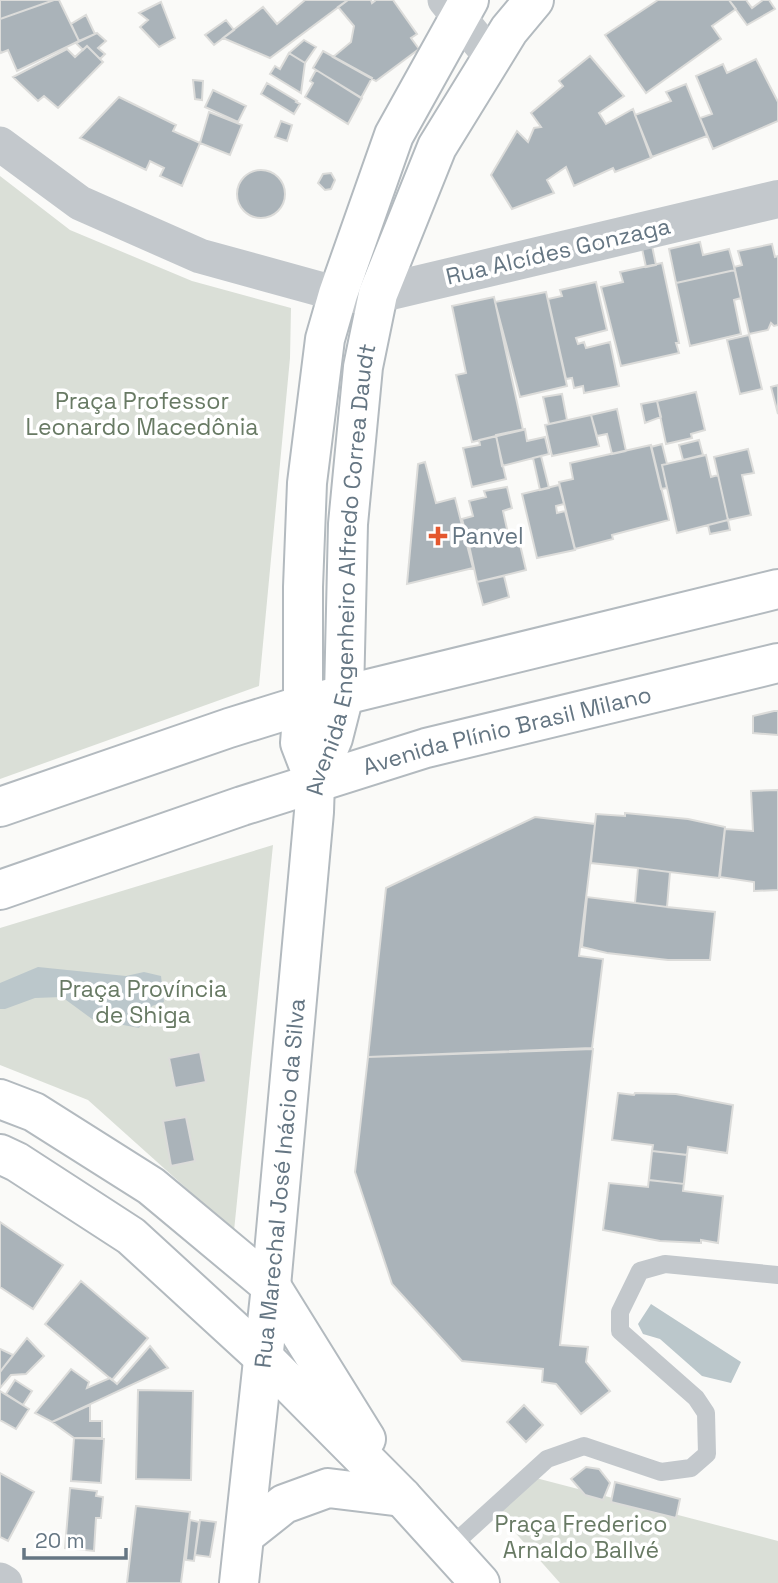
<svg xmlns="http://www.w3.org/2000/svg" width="778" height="1583" font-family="'Space Grotesk',sans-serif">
<rect width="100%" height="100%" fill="#fafaf8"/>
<path fill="#dadfd7" d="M0 176 70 230 192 281 291 308 290 358 259 686 0 779Z
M273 845 234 1231 88 1100 0 1065V928Z
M532 1477 778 1541V1583H560L496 1511Z"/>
<path fill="#bbc7cb" d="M38 967 126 976 144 972 161 976 164 1002 152 1006 139 1028 92 1019 62 997 35 998 5 1009H0V983Z
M651 1304 741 1362 731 1383 702 1376 660 1339 643 1334 638 1324Z"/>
<path fill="#aab3b9" stroke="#dcdcda" stroke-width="2" d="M0 0H54L0 19Z
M54 0H59L79 41 17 71 8 50 1 53 0 50V19Z
M305 0H348L270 58 223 38 263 7 277 24Z
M348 0H371L372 3 376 0H393L417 34 411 38 419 49 376 81 333 57 351 42 354 26 338 7Z
M658 0H729L736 9 712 26 721 39 646 93 605 35Z
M729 0H746L752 8 763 0H769L775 9 747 25Z
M161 2 175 38 159 47 140 27 148 20 139 13Z
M86 15 95 34 79 41 71 24Z
M226 20 234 30 214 45 205 35Z
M97 33 106 41 98 48 105 54 100 59 87 46 83 50 76 43Z
M304 40 316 47 305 63 289 53Z
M87 46 103 62 58 108 44 96 38 101 13 77 67 49 75 57Z
M323 51 372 78 361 98 313 68Z
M289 53 305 63 301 93 270 74 275 66 280 69Z
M590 56 624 96 599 113 606 124 633 109 651 158 615 172 613 168 574 186 566 167 547 180 554 193 512 209 491 175 517 131 528 142 534 128 541 127 531 113 563 86 559 81Z
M756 59 778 102V121L713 149 700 118 712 114 696 76 723 64 727 73Z
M316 70 362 98 348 124 305 97 313 83 310 81Z
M193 80 203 81 202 100 195 99Z
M267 83 297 101 296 102 300 104 294 114 261 94Z
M686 84 707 136 652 157 635 115 671 101 666 92Z
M213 90 246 106 238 122 205 107Z
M119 97 176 125 173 131 200 143 182 186 160 176 164 168 150 161 146 170 80 138Z
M209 112 242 125 230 155 200 143Z
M281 121 292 125 287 141 275 137Z
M237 194a24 24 0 1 1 48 0a24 24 0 1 1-48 0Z
M331 173 335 180 331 189 325 190 318 183 323 174Z
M651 241 656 265 646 267 641 244Z
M700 242 703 255 729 249 735 270 676 283 669 249Z
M772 244 775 257 778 256V325L774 326 771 323 768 330 749 334 734 267 742 265 738 251Z
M662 263 679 343H676L679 353 621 366 601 287 623 282 620 272Z
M735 270 741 298 734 300 741 334 690 346 676 283Z
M596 282 607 330 576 338 578 344 584 342 586 348 610 342 619 386 584 393 583 386 574 388 572 378 566 379 548 299 562 296 560 290Z
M546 292 567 386 520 397 495 302Z
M494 297 523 430 472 442 456 375 466 373 452 306Z
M749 335 762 389 740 394 727 340Z
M778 385V414L771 387Z
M696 392 705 430 691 434 692 438 666 444 657 401Z
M562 394 567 420 549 424 543 397Z
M657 401 661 417 645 423 641 404Z
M617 409 626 451 612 454 607 434 597 436 591 415Z
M591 415 599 446 552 456 545 425Z
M525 429 527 441 545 437 549 454 502 466 496 435Z
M496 436 506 479 472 487 463 448 480 445 479 440Z
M699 440 703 455 683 460 679 445Z
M662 444 667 464 662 465 667 488 661 489 651 447Z
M651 445 669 520 612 535 613 539 575 549 559 482 573 479 570 463Z
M748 449 754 473 742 475 751 515 728 520 714 457Z
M706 455 711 477 718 475 728 520 677 533 662 465Z
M541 456 549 488 540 490 533 458Z
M425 462 436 503 455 498 473 568 407 584 418 464Z
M559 485 564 504 556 506 557 513 565 511 575 550 537 558 522 494Z
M507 487 512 508 503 511 509 538 518 536 526 570 477 582 469 545 477 543 475 537 467 538 462 519 473 516 469 501 486 497 484 491Z
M728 520 730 530 710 534 708 525Z
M504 576 509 597 483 605 477 582Z
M774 711H778V735L753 733V716Z
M778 790V890L754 891V882L720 877 725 829 753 831 751 791Z
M625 813 688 819 725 827 719 878 670 872 667 907 715 912 710 960H668L607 953 582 947 587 897 635 903 638 868 591 863 596 814 625 816Z
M535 817 595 824 579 956 603 959 592 1048 368 1057 386 888Z
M638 868 670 872 667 907 635 903Z
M593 1049 560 1345 588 1347 586 1362 610 1391 581 1414 556 1384 542 1382 543 1369 462 1361 392 1284 355 1172 368 1057Z
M200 1052 206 1082 175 1088 169 1058Z
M618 1093 634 1095 635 1093 676 1094 733 1105 727 1153 688 1147 683 1191 723 1196 718 1243 701 1240V1243L660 1241 603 1230 609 1183 648 1187 652 1151 653 1145 612 1140Z
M186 1117 195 1161 171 1166 163 1121Z
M652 1151 687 1155 684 1184 649 1180Z
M0 1222 63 1265 33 1309 0 1287Z
M81 1281 148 1338 112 1380 45 1324Z
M27 1338 44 1356 26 1374 11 1375 0 1388V1372Z
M150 1346 168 1368 52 1422 35 1413 71 1369 89 1382 87 1388 110 1378 117 1384Z
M0 1349 13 1355 0 1372Z
M15 1380 32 1391 23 1405 6 1394Z
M138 1390 193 1391 191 1480 136 1479Z
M0 1391 29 1409 16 1429 0 1420Z
M90 1405V1421H102V1438H74L52 1422Z
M524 1405 543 1425 526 1442 507 1422Z
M74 1438 104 1439 101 1483 71 1481Z
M586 1467 599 1469 610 1483 603 1500 585 1495 571 1479Z
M0 1473 34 1492 8 1541 0 1537Z
M615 1482 680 1499 676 1518 611 1502Z
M70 1488 97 1491 96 1496 103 1497 101 1518H96L94 1551 65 1548Z
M136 1506 190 1512 181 1583H127Z
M190 1520 199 1522 194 1561 186 1560Z
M200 1520 216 1522 210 1557 195 1555Z"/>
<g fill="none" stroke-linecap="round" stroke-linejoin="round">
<defs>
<g id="secondary">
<path d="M315 782 300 743 303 705V587L307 483 325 339 338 294 394 135 469 0"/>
<path d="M0 807 229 728 303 705 778 589"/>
<path id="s1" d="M0 890 242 806 426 748 778 663"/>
<path d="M0 1099 34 1112 151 1186 271 1286 366 1439"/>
<path d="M0 1154 17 1162 131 1236 263 1357 402 1497 480 1583"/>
<path d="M245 1535 284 1504 328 1488 402 1497"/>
<path id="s2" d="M239 1583 271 1286 314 812 315 782 333 738 344 695 348 524 363 367 378 294 437 147 509 30 534 0"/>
</g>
</defs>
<use href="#secondary" stroke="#b3babf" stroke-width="42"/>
<path stroke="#c3c8cc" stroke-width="18" d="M448 1549 547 1459 584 1446 661 1472 691 1468 707 1454 706 1413 696 1398 620 1331V1312L640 1271 665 1264 778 1275"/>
<path stroke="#c3c8cc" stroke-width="35" d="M445 0 492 58
M0 144 80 203 200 256 338 294
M0 1580 5 1583"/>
<path stroke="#c3c8cc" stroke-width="38" d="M350 294H378L778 199"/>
<use href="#secondary" stroke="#fff" stroke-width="38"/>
</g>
<path fill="#e4572e" stroke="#fff" stroke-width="2.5" d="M434.5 525.5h7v7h7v7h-7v7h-7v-7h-7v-7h7z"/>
<g text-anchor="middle" stroke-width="7" stroke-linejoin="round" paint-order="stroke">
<g font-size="23" fill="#657683" stroke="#fff">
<text transform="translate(558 251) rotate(-13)" y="8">Rua Alcídes Gonzaga</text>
<text dy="8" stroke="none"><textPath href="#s2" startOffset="1020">Avenida Engenheiro Alfredo Correa Daudt</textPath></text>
<text dy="8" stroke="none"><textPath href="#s1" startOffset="532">Avenida Plínio Brasil Milano</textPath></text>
<text dy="8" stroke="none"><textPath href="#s2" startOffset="402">Rua Marechal José Inácio da Silva</textPath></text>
</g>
<g font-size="23" fill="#687a64" stroke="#fff">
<text x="142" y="409">Praça Professor<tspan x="142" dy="26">Leonardo Macedônia</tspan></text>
<text x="143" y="997">Praça Província<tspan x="143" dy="26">de Shiga</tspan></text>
<text x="581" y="1532">Praça Frederico<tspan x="581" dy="26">Arnaldo Ballvé</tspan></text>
</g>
<g font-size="23" fill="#657683" stroke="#fff" text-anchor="start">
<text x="452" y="544">Panvel</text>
</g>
</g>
<path d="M24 1548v10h102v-10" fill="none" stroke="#657683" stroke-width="3.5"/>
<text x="35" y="1548" font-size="21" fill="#657683" stroke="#ffffff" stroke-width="5" paint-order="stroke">20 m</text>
</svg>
